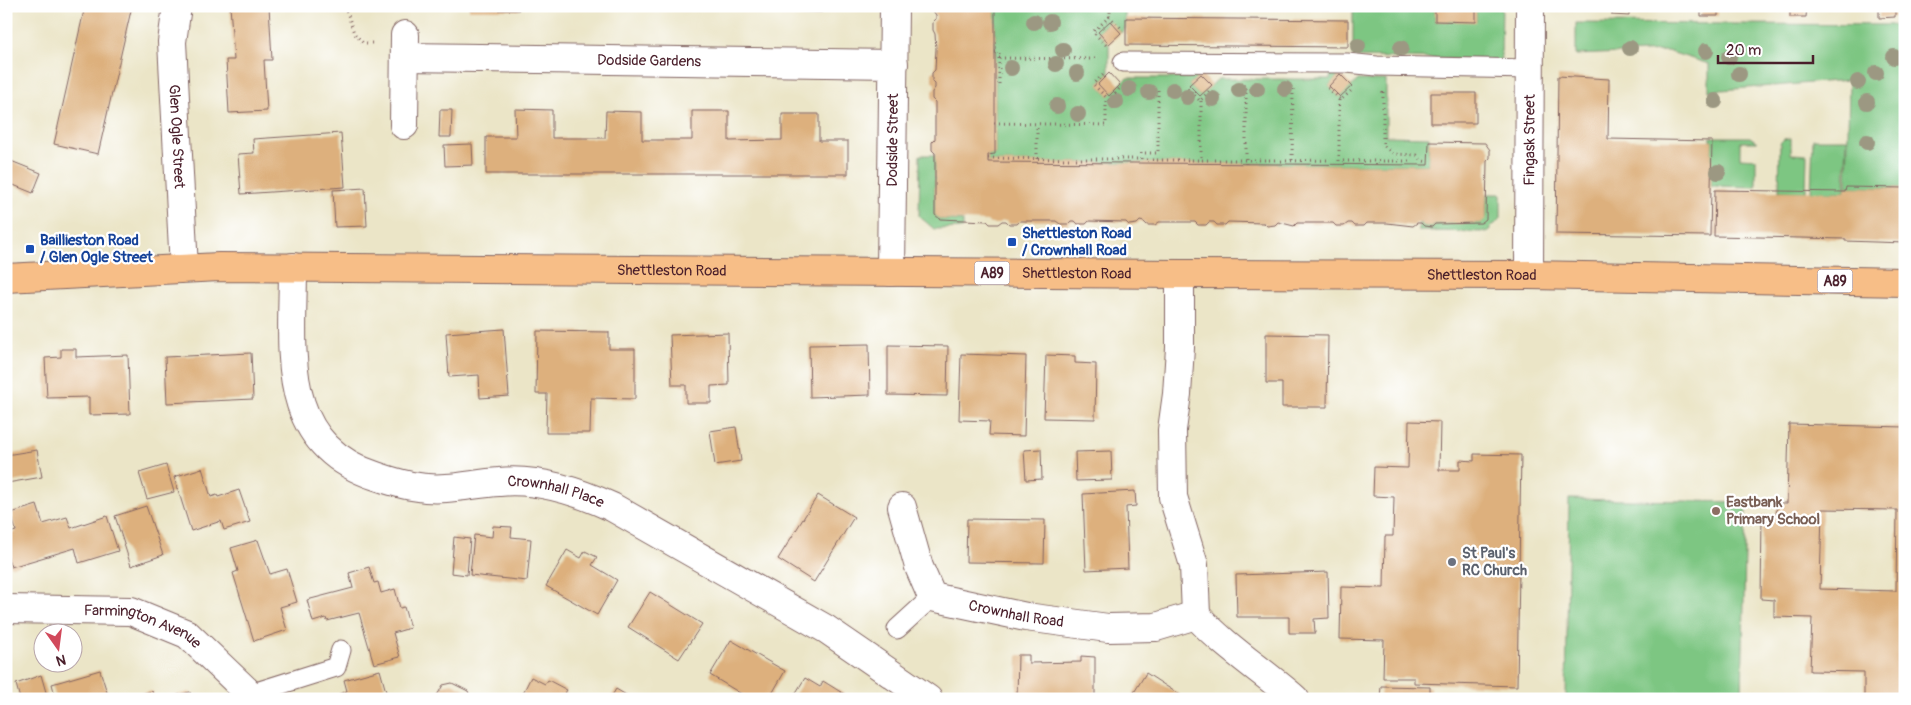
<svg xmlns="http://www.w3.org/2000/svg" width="1911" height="705" font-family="Pangolin,sans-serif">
<rect width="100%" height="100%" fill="#fff"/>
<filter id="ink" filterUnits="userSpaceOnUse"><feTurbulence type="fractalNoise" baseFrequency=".02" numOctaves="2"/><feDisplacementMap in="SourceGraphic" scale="10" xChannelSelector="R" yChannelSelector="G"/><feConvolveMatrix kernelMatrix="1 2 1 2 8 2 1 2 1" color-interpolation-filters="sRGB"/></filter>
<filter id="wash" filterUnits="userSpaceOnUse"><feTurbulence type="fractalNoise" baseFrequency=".0096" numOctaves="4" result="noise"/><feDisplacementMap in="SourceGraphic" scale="20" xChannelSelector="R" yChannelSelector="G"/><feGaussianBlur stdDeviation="1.12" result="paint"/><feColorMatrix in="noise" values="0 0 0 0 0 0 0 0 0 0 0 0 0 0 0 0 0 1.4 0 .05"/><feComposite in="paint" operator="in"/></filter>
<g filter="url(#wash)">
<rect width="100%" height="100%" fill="#ebe5c7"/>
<path fill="#7dc682" stroke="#647256" d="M995 6H1125V28L1121 33 1109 21 1098 32 1109 44V73L1098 84 1109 96 1127 78H1190L1191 71H1198L1201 74 1189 85 1200 96 1218 79H1330L1331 72H1338L1340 74 1329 86 1340 97 1358 80H1386V136L1429 137 1428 165 988 162V155L995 154Z
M1353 6H1435V21H1476V6H1502L1501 60 1353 57Z
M1576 23 1905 25V188L1847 187 1849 80 1709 91V64L1667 51 1576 55Z
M1710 137H1750L1757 142H1740V158L1756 159V187L1711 186 1712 141H1710Z
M1791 138V154L1807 155 1806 192 1779 191 1780 143 1784 139Z
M1813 139H1847L1845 192H1811Z
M920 155H935V215L940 219 963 221V228L934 229 919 216Z
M1487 194H1501V218L1487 232 1419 231V223L1424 226 1432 227 1435 224 1481 223 1486 218Z
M1569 499 1746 502 1742 699H1566Z"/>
<g id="blocks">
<path fill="#ddb07d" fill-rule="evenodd" d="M85 6H132L98 154 54 144Z
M230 6H269L272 60H264L267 111 229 113 226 60H234Z
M469 6H519V10H469Z
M622 6H672V10L622 9Z
M773 6H822V12L772 11Z
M933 6H995V154L988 155V162L1428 165 1429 142 1485 143 1490 150V158L1487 161 1486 219 1481 223 1435 224 1432 227 1424 226 1421 223H1417L1413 226 1387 223H1366L1363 226H1355L1352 223H1348L1344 226H1336L1333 223H1297L1294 226 1278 222 1275 225 1267 226 1264 223 1228 222 1225 225H1217L1214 222H1209L1206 225H1198L1195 222H1159L1155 225H1147L1144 222 1140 221 1137 224 1129 225 1126 222 1089 221 1086 224H1078L1075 221H1071L1068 224H1060L1056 221H1020L1017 224H1009L1006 221H1002L998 224H990L987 221 940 219 935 215V153L932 150V142L935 139V102L932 99V92L935 88V84L932 81V73L935 70 936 49 935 34 933 30V22L936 19V15L933 11Z
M1435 6H1476V22L1435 21Z
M1612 6H1629V16L1612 15Z
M1701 6H1718V16H1701Z
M1790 6H1807L1806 17H1790Z
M1879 6H1895V17L1879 18Z
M1126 18 1348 20V47L1126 45Z
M1110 21 1121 33 1109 44 1098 32Z
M1109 73 1120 85 1109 96 1098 84Z
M1201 74 1212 85 1200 96 1189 85Z
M1340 74 1352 86 1340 97 1329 86Z
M1558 76 1609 79 1608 139 1712 141 1710 236 1556 234Z
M1431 93H1476V123H1431Z
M515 109 552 110V138H605L606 111 642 112V140H692V111H729V141L782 140V114H819V141H848V174H486V137H516Z
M440 110H452L451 137H439Z
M341 133 345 187 241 194 238 154 254 153 253 139Z
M472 144 473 165 445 166 444 145Z
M6 159 41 173 33 193 6 182Z
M1846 187 1905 188V243L1845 241V239L1714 236 1715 190 1845 192Z
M365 188 367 226 335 227 333 190Z
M504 329 509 396 480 398 479 375 449 377 446 333Z
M537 331 609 332V349H635V399L591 398 590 433H546L547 394H536Z
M728 333 729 385 711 386V403H686V385H672L670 335Z
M1266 334 1328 335 1327 407H1282V383H1266Z
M869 344 870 395 810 397 809 345Z
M888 345 948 346 947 396 888 395Z
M61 349H76V357L128 355 130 414 89 415V397L47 398 45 358 61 357Z
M251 353 253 399 167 403 165 357Z
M961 354 1026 356 1024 436 989 435 990 421 959 420Z
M1046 355 1075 356V363L1096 364 1095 419 1044 418Z
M1409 421 1440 422 1439 470H1460V460L1474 461V454L1521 455 1517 686 1414 683V678H1383L1384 640 1340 639 1341 587 1384 588 1385 536H1393L1394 497 1373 496 1374 467 1408 468Z
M1789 424 1905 427V699H1864V672L1810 671 1812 618 1774 617V600L1761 599 1762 515H1776L1777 503H1787ZM1822 509 1897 510 1896 591 1820 589Z
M736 427 741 461 715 465 710 431Z
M1041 449 1042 479 1026 480 1024 450Z
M37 450 42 477 7 483 6 455Z
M1111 451 1112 480 1076 481 1075 452Z
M166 465 174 492 147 499 139 473Z
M202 468 211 497 217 495 218 497 239 490 250 522 224 530 221 521 191 531 174 477Z
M1135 491 1136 506 1126 507 1128 568 1086 570 1083 494Z
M818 495 854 517 814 582 778 559Z
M37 505 43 524 67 517 71 528 107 516 118 551 79 563 75 548 11 567 6 552V534L16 531 11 513Z
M146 506 163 555 131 566 115 516Z
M967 519 1045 520 1044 563 966 562Z
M493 526 512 527 511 537 531 539 527 581 470 575 474 535 492 537Z
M454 537 470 539 467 575 451 573Z
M258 540 270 574 287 569 297 602 280 607 287 630 254 641 233 573 238 571 231 548Z
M567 550 581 558 585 551 597 557 592 565 617 580 597 615 546 586Z
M369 567 374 583 378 582 381 593 395 589 400 608 404 607 410 628 393 633 400 657 374 664 359 613 327 621 326 618 313 622 307 600 353 588 349 573Z
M1328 572 1329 618 1314 619 1315 633H1289V617H1237L1236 575Z
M650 592 702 624 679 659 628 627Z
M731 640 785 671 769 699H750L710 675Z
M1018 655H1029V663L1081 662V656L1095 657V699H1017Z
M100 670 109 699H56L52 684Z
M380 670 388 699H340L339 694 347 691 344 680Z
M1146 673 1186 699H1130Z
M41 675 48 699H20L16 684Z
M531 677 545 684 548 680 567 690 565 693 575 699H520Z
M805 678 820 687 823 681 852 699H792Z
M452 683 468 691 471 699H435L443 685Z
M1381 686 1430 687V699H1380Z
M616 689 633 699H610Z
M152 691 155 699H126V698Z
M190 692 192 699H167V698Z"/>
</g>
</g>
<g filter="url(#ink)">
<use href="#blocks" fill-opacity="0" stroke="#826462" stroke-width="1"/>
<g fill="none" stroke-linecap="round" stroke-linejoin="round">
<defs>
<path id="lane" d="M1123 62 1347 63 1377 66 1530 69
M897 629 932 597
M250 694 336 667 341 650"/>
<g id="street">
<path id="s1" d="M177 6 172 42 184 268"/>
<path id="s2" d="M405 57 894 64"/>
<path d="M404 125 405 35"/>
<path id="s3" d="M293 267C293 351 277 443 376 476 399 484 421 490 446 488 464 487 481 483 499 482 538 478 577 491 612 507L826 629 928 699"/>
<path id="s4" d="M891 272 894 6"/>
<path d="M1180 274V348L1177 394 1172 430 1173 497 1194 565 1196 615C1225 647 1262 670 1295 699"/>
<path id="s5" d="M1529 275 1530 6"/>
<path id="s6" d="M902 507 919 567 932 597 1026 617 1108 628 1156 627 1196 615"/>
<path id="s7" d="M6 609 131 611 187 634 255 699"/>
</g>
<g id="primary">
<path id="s8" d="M6 278 219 267 1180 274 1529 275 1905 282"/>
</g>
</defs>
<use href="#lane" stroke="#826462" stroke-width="21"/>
<use href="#street" stroke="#826462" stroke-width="30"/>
<use href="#primary" stroke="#826462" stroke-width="30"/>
<path stroke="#826462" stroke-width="3" stroke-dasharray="1 4" stroke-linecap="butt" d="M345 6 354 33 363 43H376
M1109 16 1122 29
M1106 45 1093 32 1110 16V6
M995 52H999V84
M999 58 1099 59
M1103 75 1093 84 1109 100 1121 87
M1188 88 1200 101 1211 89
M1328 88 1341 100 1352 90
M1383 92V145L1393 154 1417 155 1423 161 1429 162
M1339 100V161H1410
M1201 101V160
M994 123 1106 125V97
M988 158 1070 159
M1037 159V124
M1076 159H1141V153H1158V86
M1147 160H1209
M1214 160H1275
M1292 160 1293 89
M1281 161 1328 160
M1246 164V87"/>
<use href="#lane" stroke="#fff" stroke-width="19"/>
<use href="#street" stroke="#fff" stroke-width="28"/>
<use href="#primary" stroke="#f7be87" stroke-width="28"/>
</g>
<g fill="#9c9882">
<circle cx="1034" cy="22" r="8"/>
<circle cx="1050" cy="22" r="8"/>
<circle cx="1358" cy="46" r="8"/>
<circle cx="1401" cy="48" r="8"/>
<circle cx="1630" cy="48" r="8"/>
<circle cx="1063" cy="50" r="8"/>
<circle cx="1706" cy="51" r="8"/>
<circle cx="1729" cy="57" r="8"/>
<circle cx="1894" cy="57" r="8"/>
<circle cx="1056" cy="64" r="8"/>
<circle cx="1011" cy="68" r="8"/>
<circle cx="1077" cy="73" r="8"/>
<circle cx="1876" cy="73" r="8"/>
<circle cx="1739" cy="74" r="8"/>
<circle cx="1858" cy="82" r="8"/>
<circle cx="1129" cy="89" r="8"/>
<circle cx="1257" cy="89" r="8"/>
<circle cx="1285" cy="89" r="8"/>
<circle cx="1173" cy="90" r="8"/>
<circle cx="1239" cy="90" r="8"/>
<circle cx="1149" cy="92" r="8"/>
<circle cx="1187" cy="97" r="8"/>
<circle cx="1213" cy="99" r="8"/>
<circle cx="1715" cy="101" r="8"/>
<circle cx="1116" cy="102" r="8"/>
<circle cx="1867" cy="102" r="8"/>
<circle cx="1057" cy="106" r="8"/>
<circle cx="1078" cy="114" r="8"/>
<circle cx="1867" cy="142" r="8"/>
<circle cx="1718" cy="172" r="8"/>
</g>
</g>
<g fill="#1a4fb4" stroke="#fff" stroke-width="2">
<rect x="1007" y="237" width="10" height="10" rx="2.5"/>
<rect x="25" y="244" width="10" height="10" rx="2.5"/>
</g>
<circle fill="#8d6e63" stroke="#fff" stroke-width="2" cx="1716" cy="511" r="5"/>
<circle fill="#6b7280" stroke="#fff" stroke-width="2" cx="1452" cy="562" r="5"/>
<g text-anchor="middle" stroke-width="4.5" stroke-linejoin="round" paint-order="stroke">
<g fill="#fff" stroke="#80626b" stroke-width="1">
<rect x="974.5" y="261.5" width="35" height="23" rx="4"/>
<rect x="1817.5" y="269.5" width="35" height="23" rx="4"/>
</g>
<g font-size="14" font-weight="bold" fill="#4a1f2b">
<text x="992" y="278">A89</text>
<text x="1835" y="286">A89</text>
</g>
<g font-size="15" fill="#4a1f2b" stroke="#fff">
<text dy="5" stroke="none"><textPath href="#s2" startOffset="244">Dodside Gardens</textPath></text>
<text dy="5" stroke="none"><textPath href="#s1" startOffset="131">Glen Ogle Street</textPath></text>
<text dy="5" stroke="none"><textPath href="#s4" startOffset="132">Dodside Street</textPath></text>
<text dy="5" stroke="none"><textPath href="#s5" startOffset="135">Fingask Street</textPath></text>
<text dy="5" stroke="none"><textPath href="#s8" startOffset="666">Shettleston Road</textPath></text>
<text dy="5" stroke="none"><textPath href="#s8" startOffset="1071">Shettleston Road</textPath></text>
<text dy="5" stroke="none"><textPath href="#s8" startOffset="1476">Shettleston Road</textPath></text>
<text dy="5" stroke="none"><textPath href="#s3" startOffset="429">Crownhall Place</textPath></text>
<text dy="5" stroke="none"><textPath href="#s6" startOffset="181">Crownhall Road</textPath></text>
<text dy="5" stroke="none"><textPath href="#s7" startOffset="140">Farmington Avenue</textPath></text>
</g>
<g font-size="15" font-weight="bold" fill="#164399" stroke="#fff" text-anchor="start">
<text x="1022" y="238">Shettleston Road<tspan x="1022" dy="17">/ Crownhall Road</tspan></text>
<text x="40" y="245">Baillieston Road<tspan x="40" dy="17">/ Glen Ogle Street</tspan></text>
</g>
<g font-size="15" font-weight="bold" fill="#785e54" stroke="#fff" text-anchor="start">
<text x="1726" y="507">Eastbank<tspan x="1726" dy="17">Primary School</tspan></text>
</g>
<g font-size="15" font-weight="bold" fill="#5b616d" stroke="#fff" text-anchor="start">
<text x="1462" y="558">St Paul's<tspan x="1462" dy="17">RC Church</tspan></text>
</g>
</g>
<rect width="1911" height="705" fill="none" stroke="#fff" stroke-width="25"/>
<g transform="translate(58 648) rotate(166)"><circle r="24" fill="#ffffff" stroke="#b7a5aa"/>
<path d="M0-4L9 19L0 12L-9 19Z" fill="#d1495b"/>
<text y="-8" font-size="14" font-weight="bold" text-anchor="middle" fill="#4a1f2b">N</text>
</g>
<path d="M1718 55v8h95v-8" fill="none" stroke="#4a1f2b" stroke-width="2.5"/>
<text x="1726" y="55" font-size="15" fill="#4a1f2b" stroke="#ffffff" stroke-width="4" paint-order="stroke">20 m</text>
</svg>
